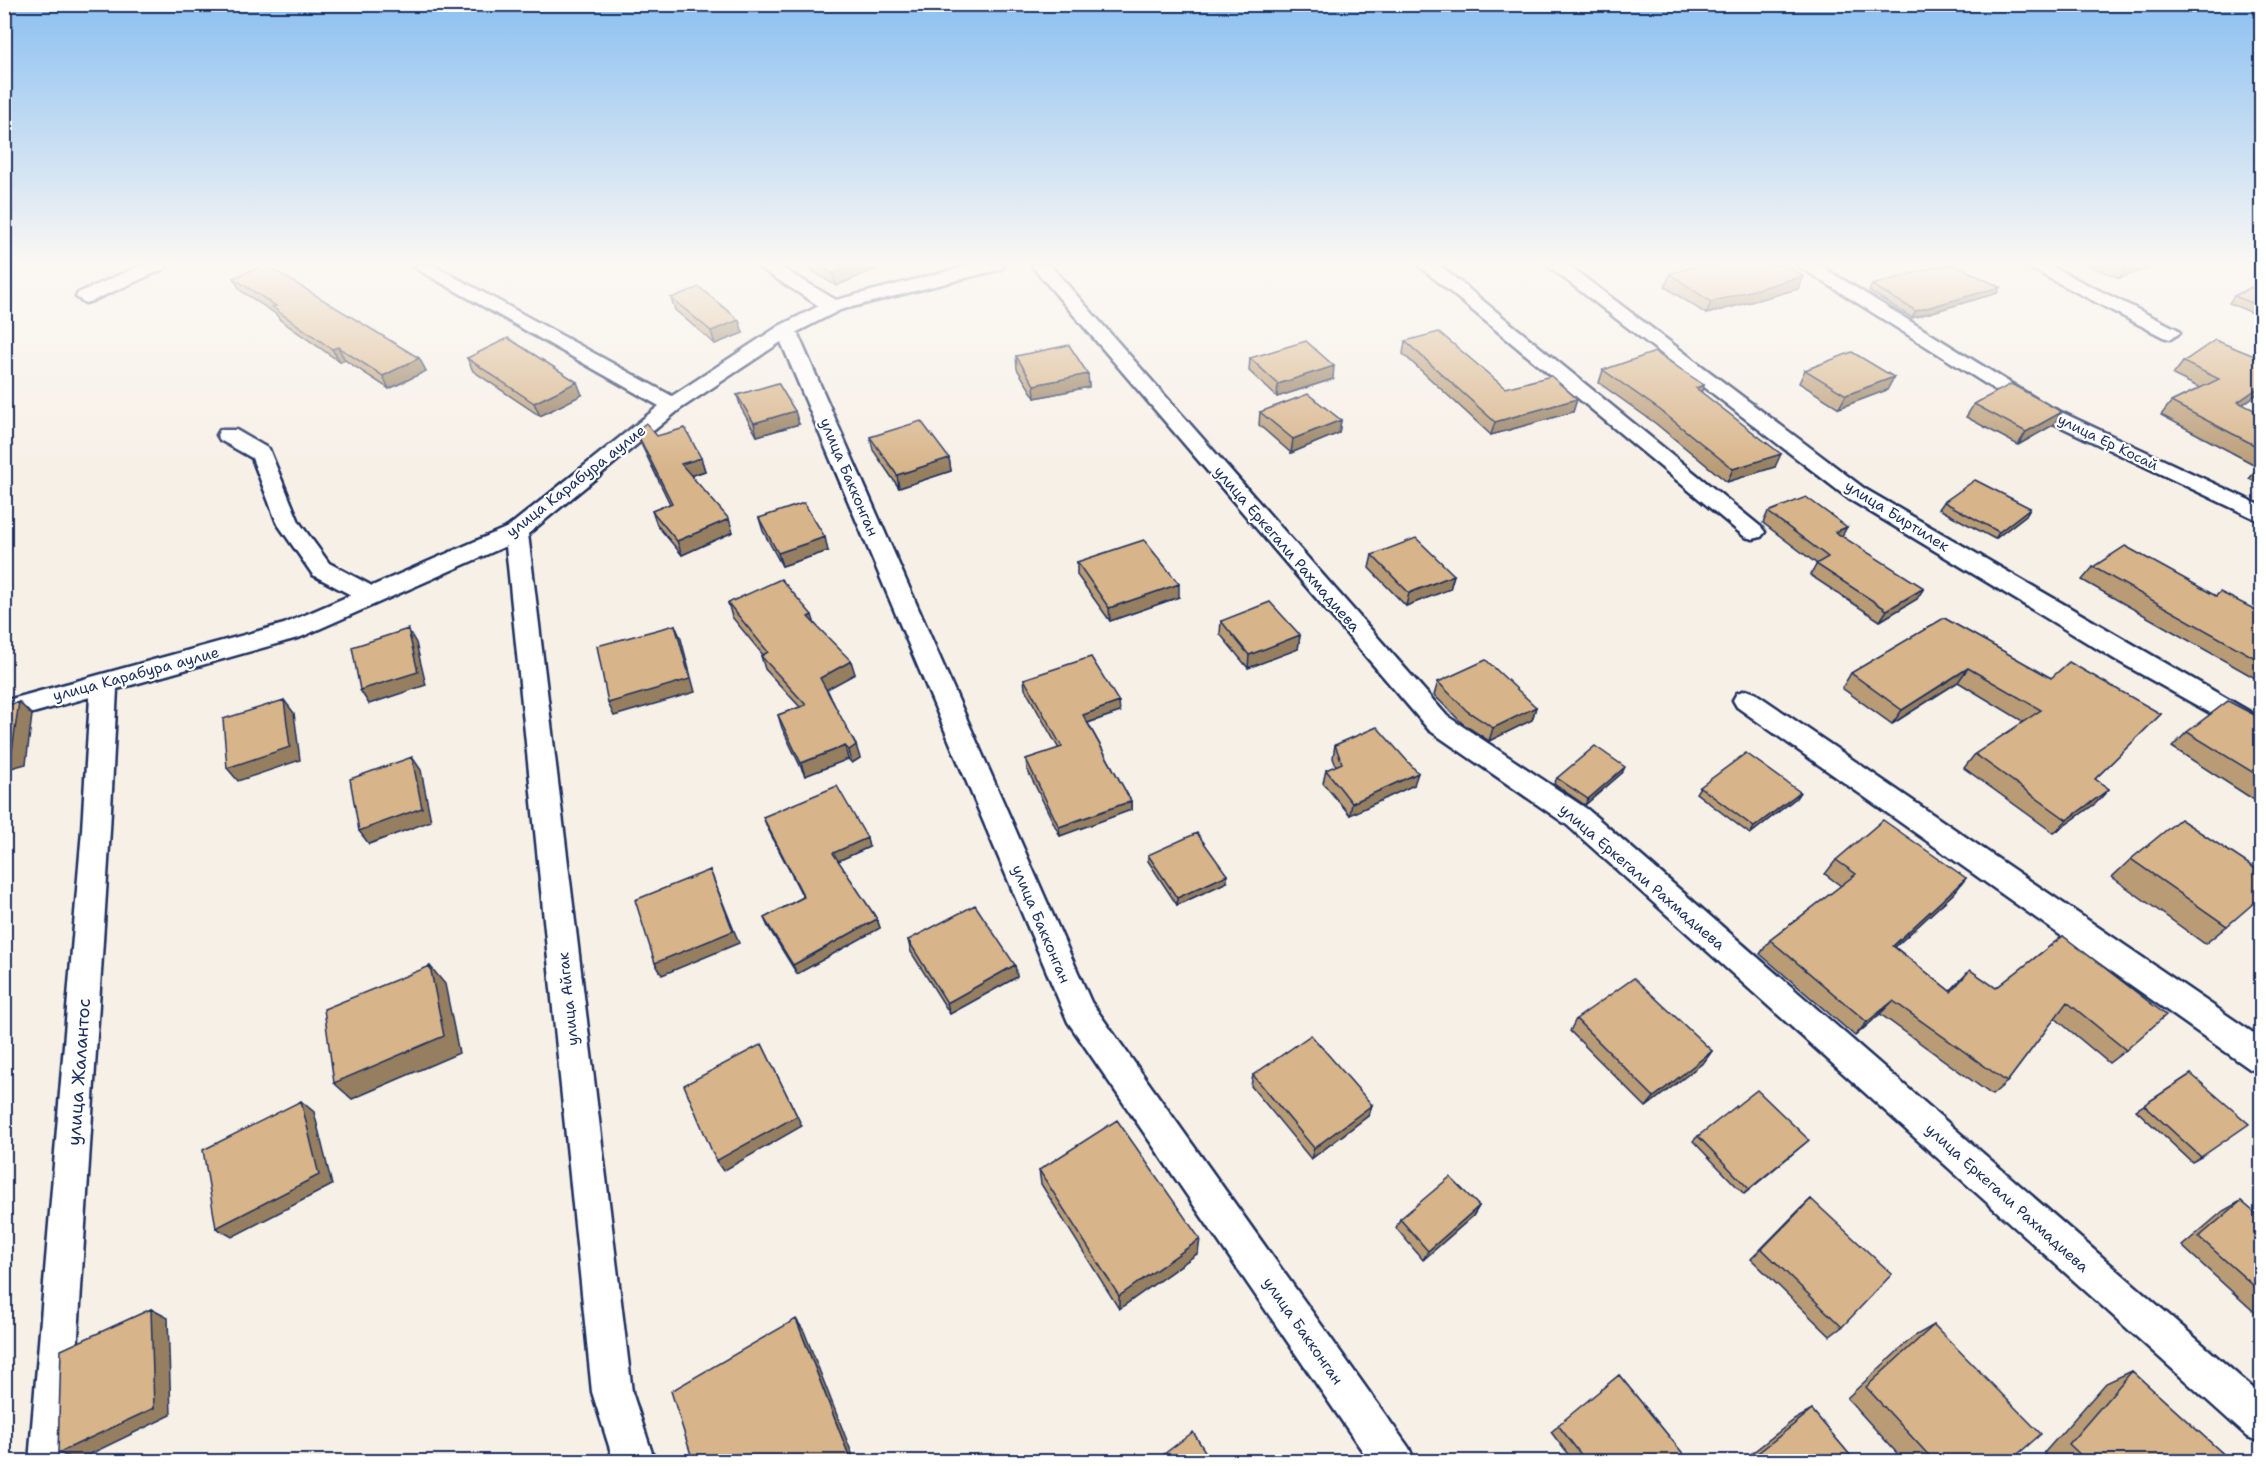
<svg xmlns="http://www.w3.org/2000/svg" width="2266" height="1466" font-family="'Shantell Sans',sans-serif">
<rect width="100%" height="100%" fill="#f7f0e7"/>
<filter id="ink" filterUnits="userSpaceOnUse"><feTurbulence type="fractalNoise" baseFrequency=".0167" numOctaves="2"/><feDisplacementMap in="SourceGraphic" scale="12" xChannelSelector="R" yChannelSelector="G"/><feConvolveMatrix kernelMatrix="1 2 1 2 8 2 1 2 1" color-interpolation-filters="sRGB"/></filter>
<g filter="url(#ink)">
<g fill="none" stroke-linecap="round" stroke-linejoin="round">
<defs>
<path id="minor" d="M142 265H167L164 269 92 301 85 303 76 297 78 293Z
M410 265H433L672 396 779 326 819 306 755 265H777L836 300 972 265H1004L1001 269 840 310 797 332 1091 1002 1409 1448 1415 1462H1370L1068 1022 781 342 680 409 528 534 632 1392 655 1462H614L592 1392 506 546 301 637 117 689 110 830 70 1462H29L82 830 90 697 4 721V701L284 624 351 595 313 575 277 523 252 458 220 440 217 435 220 430H236L269 449 299 522 329 563 372 586 508 527 659 406Z
M1031 265H1050L1447 716 1587 809 2262 1396V1443L2248 1437 1567 825 1429 730Z
M1418 265H1439L1761 527 1765 532 1761 537 1753 539 1745 537Z
M1547 265H1568L1865 489 2262 719V742L2116 660 1849 499Z
M1797 265H1819L2046 405 2262 506V522L2032 413Z
M2024 265H2048L2177 329 2180 333 2170 339 2163 337Z
M1746 690 1755 693 2262 1039V1073L2250 1069 1737 707 1733 700 1737 693Z"/>
</defs>
<use href="#minor" stroke="#1b2f5e" stroke-width="5"/>
<use href="#minor" fill="#fff" fill-rule="evenodd"/>
</g>
<path fill="#b99b76" stroke="#1b2f5e" stroke-width="1.5" d="M803 265H875L876 269 836 286Z
M2087 265H2158L2119 278Z
M1709 268 1798 289 1706 314 1665 287 1670 274Z
M233 278 419 358 426 371 389 389 345 360 340 362 280 320 276 314 241 291Z
M2262 282V317L2229 303 2234 296Z
M1872 285 2000 287 1997 293 1912 318 1869 291Z
M671 298 743 333 715 344 675 310Z
M1405 341 1505 388 1577 399 1573 412 1491 435 1403 354Z
M1016 356 1088 374 1089 387 1035 398 1017 369Z
M467 358 582 395 540 416 473 371Z
M1250 358 1333 379 1277 397 1249 371Z
M2262 359V390L2242 405 2262 414V485L2249 479 2259 467 2161 415 2171 402 2200 388 2173 375 2183 362Z
M1603 370 1704 385 1701 392 1775 467 1727 482 1655 423 1599 383Z
M1805 370 1894 377 1887 390 1839 408 1799 383Z
M737 395 799 424 757 436 741 408Z
M1974 404 2053 425 2018 445 1966 417Z
M1260 412 1341 420 1339 433 1291 453 1259 425Z
M636 431 657 436 701 458 705 471 691 476 733 532 682 555 657 525 652 511 670 504 641 444Z
M870 437 949 458 951 471 899 488 873 450Z
M1944 502 2030 508 2026 515 1995 539 1939 509Z
M1768 512 1842 536 1917 599 1880 621 1810 575 1817 564 1763 523Z
M759 518 828 551 782 566 763 531Z
M1372 555 1454 575 1450 589 1406 606 1369 568Z
M1077 562 1179 597 1110 621 1077 575Z
M2093 567 2216 596 2262 613V682L2082 580Z
M728 603 815 624 855 674 827 689 860 758 852 763 848 759 805 776 782 728 778 715 800 707 765 669 761 656 763 655 732 617Z
M1944 618 2051 678 2161 714 2095 779 2109 789 2096 803 2054 833 1964 768 1975 754 2024 722 1958 682 1892 724 1842 688 1851 673Z
M1221 621 1300 635 1298 649 1248 668 1220 634Z
M1024 679 1120 712 1088 723 1131 801V810L1060 836 1027 769 1026 759 1059 749 1025 689Z
M1438 682 1536 707 1532 720 1489 741 1463 724 1434 695Z
M2262 719V805L2172 747 2187 732Z
M1335 745 1414 785 1350 815 1323 783 1326 770 1336 766 1333 758Z
M1622 773 1585 805 1554 784 1557 778Z
M1700 787 1800 792 1796 798 1750 834 1696 793Z
M763 817 869 847 838 861 877 919 880 928 797 974 768 927 764 918 803 897 767 827Z
M1148 855 1227 882 1177 905 1148 861Z
M2131 859 2227 926 2205 944 2112 877Z
M1836 860 1966 878 1954 893 1895 947 1950 991 1970 970 1996 988 2063 936 2126 1050 2109 1063 2055 1018 2007 1082 1992 1095 1880 1014 1855 1036 1760 954 1770 940 1841 886 1825 874Z
M908 940 1015 965 1017 977 950 1014 911 952Z
M1576 1019 1712 1051 1704 1062 1646 1107 1570 1031Z
M2191 1074 2201 1157 2192 1162 2136 1110Z
M1253 1075 1372 1105 1368 1116 1311 1159 1251 1086Z
M1698 1136 1809 1140 1744 1194 1693 1141Z
M1039 1170 1198 1253 1119 1309 1041 1184Z
M1811 1199 1842 1327 1830 1336 1751 1259 1800 1209Z
M2241 1201 2262 1219V1319L2182 1246 2223 1211Z
M1479 1206 1473 1216 1423 1260 1396 1228 1400 1219Z
M1934 1325 2010 1461H1904L1847 1398 1913 1337Z
M2132 1371 2231 1461H2052L2044 1453 2106 1383Z
M1619 1375 1689 1461H1573L1551 1432Z
M1812 1410 1855 1461H1742L1794 1420Z"/>
<path fill="#967e60" stroke="#1b2f5e" stroke-width="1.5" d="M853 265H875L876 269 836 286 833 274Z
M2135 265H2158L2119 278 2125 269Z
M1803 276 1798 289 1706 314 1711 302Z
M2000 287 1997 293 1912 318 1916 311Z
M739 320 743 333 715 344 711 331Z
M338 347 345 360 340 362 332 349Z
M419 358 426 371 389 389 383 376Z
M1334 366 1333 379 1277 397 1278 384Z
M1088 374 1089 387 1035 398 1034 385Z
M1894 377 1887 390 1839 408 1846 395Z
M577 382 582 395 540 416 534 403Z
M1704 385 1699 398 1696 388Z
M2262 385V390L2227 416 2238 402Z
M1577 399 1573 412 1491 435 1495 422Z
M795 411 799 424 757 436 754 423Z
M2062 412 2053 425 2018 445 2026 432Z
M1341 420 1339 433 1291 453 1293 439Z
M1781 454 1775 467 1727 482 1733 469Z
M701 458 705 471 686 477 681 464Z
M949 458 951 471 899 488 897 475Z
M2030 508 2026 515 1995 539 1999 532Z
M729 519 733 532 682 555 677 541Z
M1847 527 1841 538 1835 532Z
M825 537 828 551 782 566 778 553Z
M1454 575 1450 589 1406 606 1409 593Z
M1179 584V597L1110 621 1109 608Z
M1924 588 1917 599 1880 621 1887 610Z
M812 615 816 628 808 617Z
M675 625 681 639 695 692 614 716 608 703Z
M408 629 416 643 426 685 369 704 360 690Z
M1300 635 1298 649 1248 668 1249 655Z
M851 661 855 674 824 691 820 678Z
M1968 668 1958 682 1892 724 1902 710Z
M284 700 294 713 300 760 238 781 227 768Z
M19 702 32 715 26 764 4 770V753Z
M1119 702 1120 712 1084 724 1083 715Z
M1536 707 1532 720 1489 741 1493 728Z
M856 745 860 758 852 763 849 750Z
M845 746 848 759 805 776 801 763Z
M412 757 421 770 431 821 369 844 359 831Z
M1625 767 1622 773 1585 805 1588 799Z
M1418 773 1414 785 1350 815 1352 803Z
M2109 789 2096 803 2054 833 2067 820Z
M1800 792 1796 798 1750 834 1754 827Z
M1131 801V810L1060 836 1059 827Z
M867 838 869 847 836 862 833 853Z
M710 870 739 943 662 975 655 963Z
M1227 875V882L1177 905V898Z
M1966 878 1954 893 1881 960 1893 946Z
M877 919 880 928 797 974 793 965Z
M1015 965 1017 977 950 1014 947 1003Z
M430 966 445 984 459 1053 352 1099 334 1083Z
M1893 1001 1880 1014 1855 1036 1867 1022Z
M762 1044 802 1126 723 1171 716 1161Z
M1712 1051 1704 1062 1646 1107 1654 1097Z
M301 1101 314 1112 332 1185 232 1237 216 1228Z
M1372 1105 1368 1116 1311 1159 1314 1148Z
M1809 1140 1803 1145 1744 1194 1749 1189Z
M1479 1206 1473 1216 1423 1260 1428 1251Z
M1200 1239 1198 1253 1119 1309V1296Z
M151 1309 168 1318 171 1415 78 1460 58 1453Z
M796 1319 804 1331 855 1461H851Z"/>
<path fill="#d7b489" stroke="#1b2f5e" stroke-width="1.5" d="M265 265H266L419 358 383 376 338 347 332 349 272 307 276 306 233 278Z
M820 265H853L833 274Z
M1700 265H1705L1709 268 1719 265H1786L1803 276 1711 302 1670 274Z
M1942 265H1956L2000 287 1916 311 1872 285Z
M2117 265H2135L2125 269Z
M2262 282V307L2234 296Z
M699 287 739 320 711 331 671 298Z
M1439 332 1505 388 1551 376 1577 399 1495 422 1405 341Z
M508 338 577 382 534 403 467 358Z
M2215 340 2262 359V385L2238 402 2262 414V449L2171 402 2219 379 2183 362Z
M1306 341 1334 366 1278 384 1250 358Z
M1069 345 1088 374 1034 385 1016 356Z
M1655 352 1704 385 1696 388 1781 454 1733 469 1660 410 1603 370Z
M1852 352 1894 377 1846 395 1805 370Z
M778 383 795 411 754 423 737 395Z
M2011 384 2062 412 2026 432 1974 404Z
M1308 394 1341 420 1293 439 1260 412Z
M921 421 949 458 897 475 870 437Z
M646 423 657 436 685 428 701 458 681 464 729 519 677 541 652 511 672 503 636 431Z
M1975 480 2030 508 1999 532 1944 502Z
M1806 497 1847 527 1835 532 1924 588 1887 610 1816 564 1828 557 1768 512Z
M804 503 825 537 778 553 759 518Z
M1416 538 1454 575 1409 593 1372 555Z
M1144 540 1179 584 1109 608 1077 562Z
M2125 546 2216 596 2220 592 2262 613V662L2093 567Z
M781 579 812 615 808 617 851 661 820 678 856 745 849 750 845 746 801 763 778 715 806 705 761 656 768 652 728 603Z
M1270 602 1300 635 1249 655 1221 621Z
M1944 618 2051 678 2069 662 2161 714 2095 779 2109 789 2067 820 1975 754 2041 710 1968 668 1902 710 1851 673Z
M675 625 690 679 608 703 597 646Z
M408 629 418 672 360 690 352 647Z
M1091 657 1119 702 1083 715 1131 801 1059 827 1026 759 1062 747 1024 679Z
M1486 660 1536 707 1493 728 1467 711 1438 682Z
M284 700 290 747 227 768 223 719Z
M2228 701 2262 719V778L2187 732Z
M19 702 12 751 4 753V706Z
M1377 727 1418 773 1352 803 1326 770 1342 763 1335 745Z
M1595 746 1625 767 1588 799 1557 778Z
M1746 753 1800 792 1754 827 1700 787Z
M412 757 422 808 359 831 350 779Z
M837 786 867 838 833 853 877 919 793 965 764 918 804 897 763 817Z
M2180 819 2262 873V896L2227 926 2131 859Z
M1883 820 1966 878 1893 946 1951 992 1970 970 1996 988 2063 936 2166 1015 2126 1050 2067 1002 2007 1082 1893 1001 1867 1022 1770 940 1856 874 1836 860Z
M1197 833 1227 875 1177 898 1148 855Z
M710 870 733 931 655 963 635 900Z
M975 905 1015 965 947 1003 908 940Z
M430 966 444 1036 334 1083 324 1009Z
M1634 978 1712 1051 1654 1097 1576 1019Z
M1311 1035 1372 1105 1314 1148 1253 1075Z
M762 1044 797 1116 716 1161 684 1085Z
M2191 1074 2249 1124 2201 1157 2144 1105Z
M1757 1090 1809 1140 1749 1189 1698 1136Z
M301 1101 319 1175 216 1228 203 1150Z
M1117 1120 1200 1239 1119 1296 1039 1170Z
M1450 1177 1479 1206 1428 1251 1400 1219Z
M1811 1199 1892 1274 1842 1327 1762 1249Z
M2241 1201 2262 1219V1293L2199 1237Z
M151 1309 154 1408 58 1453 61 1350Z
M796 1319 851 1461H693L671 1391Z
M1934 1325 2041 1434 2010 1461H1934L1866 1387Z
M2132 1371 2231 1461H2087L2069 1444Z
M1619 1375 1689 1461H1586L1558 1425Z
M1812 1410 1855 1461H1748Z
M1193 1432 1211 1461H1155Z"/>
</g>
<linearGradient id="sky" x2="0" y2="1"><stop stop-color="#8cc0f1"/><stop offset="0.56" stop-color="#fbf8f4"/><stop offset="1" stop-color="#fbf8f4" stop-opacity="0"/></linearGradient>
<rect width="2266" height="471" fill="url(#sky)"/>
<g text-anchor="middle" stroke-width="4.5" stroke-linejoin="round" paint-order="stroke">
<g font-size="14" fill="#1b2f5e" stroke="#fff">
<text transform="translate(2108 442) rotate(26)" y="5">улица Ер Косай</text>
</g>
<g font-size="15" fill="#1b2f5e" stroke="#fff">
<text transform="translate(849 477) rotate(67)" y="5">улица Бакконган</text>
<text transform="translate(576 481) rotate(-38)" y="5">улица Карабура аулие</text>
<text transform="translate(1897 516) rotate(32)" y="5">улица Биртилек</text>
<text transform="translate(1287 549) rotate(49)" y="5">улица Еркегали Рахмадиева</text>
<text transform="translate(136 674) rotate(-15)" y="5">улица Карабура аулие</text>
<text transform="translate(1642 877) rotate(41)" y="5">улица Еркегали Рахмадиева</text>
<text transform="translate(1041 924) rotate(67)" y="5">улица Бакконган</text>
<text transform="translate(568 999) rotate(-96)" y="5">улица Айгак</text>
<text transform="translate(2007 1198) rotate(42)" y="5">улица Еркегали Рахмадиева</text>
<text transform="translate(1303 1331) rotate(55)" y="5">улица Бакконган</text>
</g>
<g font-size="18" fill="#1b2f5e" stroke="#fff">
<text transform="translate(79 1072) rotate(-86)" y="6">улица Жалантос</text>
</g>
</g>
<rect width="2266" height="1466" fill="none" stroke="#fff" stroke-width="24"/>
<rect x="12" y="12" width="2242" height="1442" fill="none" stroke="#1b2f5e" stroke-width="2" filter="url(#ink)"/>
</svg>
